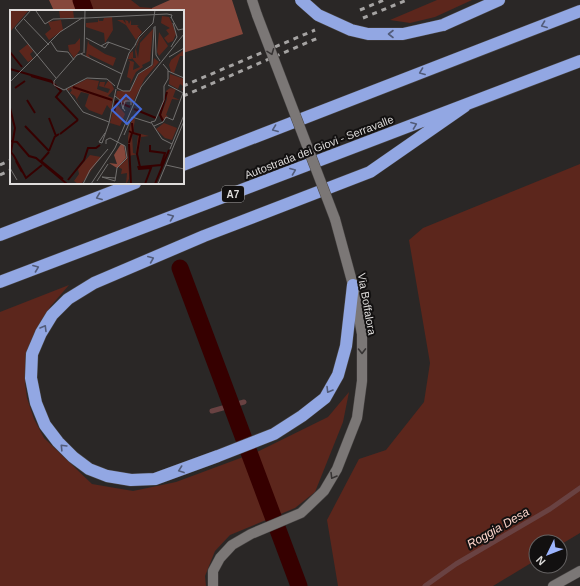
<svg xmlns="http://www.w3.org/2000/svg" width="580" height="586" font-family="Helvetica,sans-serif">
<rect width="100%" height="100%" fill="#2a2726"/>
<path fill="#5c261c" d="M89 0H131L140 7 152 8V11H93Z
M437 0H472L435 17 410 23 390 20Z
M580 164V533L560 545V542H536V560L493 586H338L327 520 359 459 386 450 424 402 430 363 409 240 423 228Z
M69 285 50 307 26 355 25 383 27 398 34 419 44 438 92 484 133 491 176 482 257 452 328 417 349 392 343 422 315 492 295 508 230 535 215 551 205 576 206 586H0V312Z"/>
<path fill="#86473b" d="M49 0H75L80 11H54Z
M170 0H232L243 34 183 53V11H152V8Z"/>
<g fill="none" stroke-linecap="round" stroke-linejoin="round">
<path stroke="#694242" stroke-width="5" d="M212 411 244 402
M425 586 456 564 550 509 580 488"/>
<path stroke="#360000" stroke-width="17" d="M81 0 85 11
M180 268 299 586"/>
<defs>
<path id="minor" d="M252 0 257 15
M213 586V571L220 558 232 545 251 534 301 513 324 491 337 469 357 418 362 381V334L353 285 335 219
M553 586 580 571"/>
<path id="highway" d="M443 25 499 0
M183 165 580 11
M0 235 135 183
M0 282 580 61
M353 285 346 346 338 375 325 398 302 416 274 434 218 456 155 479 131 480 107 476 89 469 73 457 58 442 45 425 36 403 31 378 32 354 41 333 52 315 68 299 94 283 204 236 370 172 465 106"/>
</defs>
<use href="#minor" stroke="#484544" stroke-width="11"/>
<use href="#highway" stroke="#484544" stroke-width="13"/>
<use href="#minor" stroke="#7b7776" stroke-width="10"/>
<use href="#highway" stroke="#92a7e3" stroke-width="12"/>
<path stroke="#a5a3a2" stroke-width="3" stroke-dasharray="5 5" stroke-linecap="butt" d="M360 10 384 0
M363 18 407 0
M183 86 315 30
M183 96 318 38
M0 165 11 160
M0 175 11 170"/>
<defs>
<path id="minor-bridge" d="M257 15 335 219"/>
<path id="highway-bridge" d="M301 0 318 15 351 30 368 34H403L443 25"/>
</defs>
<use href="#minor-bridge" stroke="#484544" stroke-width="11" stroke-linecap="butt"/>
<use href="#highway-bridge" stroke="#484544" stroke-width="13" stroke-linecap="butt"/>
<use href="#minor-bridge" stroke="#7b7776" stroke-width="10"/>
<use href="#highway-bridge" stroke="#92a7e3" stroke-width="12"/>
</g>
<defs><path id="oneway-chevron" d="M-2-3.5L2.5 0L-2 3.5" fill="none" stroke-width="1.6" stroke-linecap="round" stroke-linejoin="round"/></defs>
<g stroke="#525c7a">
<use href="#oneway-chevron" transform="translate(544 25) rotate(159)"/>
<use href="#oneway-chevron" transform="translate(391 34) rotate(-180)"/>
<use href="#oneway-chevron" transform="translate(422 72) rotate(159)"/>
<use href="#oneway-chevron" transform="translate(414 125) rotate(-21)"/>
<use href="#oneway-chevron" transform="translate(275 129) rotate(159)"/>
<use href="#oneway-chevron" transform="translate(293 171) rotate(-21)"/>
<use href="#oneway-chevron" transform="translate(99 197) rotate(159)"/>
<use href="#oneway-chevron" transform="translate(171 217) rotate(-21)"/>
<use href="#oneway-chevron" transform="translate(151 259) rotate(-23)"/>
<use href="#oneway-chevron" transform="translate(36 268) rotate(-21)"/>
<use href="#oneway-chevron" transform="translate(44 328) rotate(-59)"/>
<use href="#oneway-chevron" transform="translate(329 390) rotate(121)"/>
<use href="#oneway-chevron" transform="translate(63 447) rotate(-134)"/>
<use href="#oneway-chevron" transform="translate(181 470) rotate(160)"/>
</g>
<g stroke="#373434">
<use href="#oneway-chevron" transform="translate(271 52) rotate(69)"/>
<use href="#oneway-chevron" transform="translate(362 351) rotate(89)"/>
<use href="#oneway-chevron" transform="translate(333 476) rotate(121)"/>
</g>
<g text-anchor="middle" stroke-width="4" stroke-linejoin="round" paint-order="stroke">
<rect fill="#121010" stroke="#a2a09f" stroke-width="1" x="222" y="186" width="22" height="16" rx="3"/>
<g font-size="10" font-weight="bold" fill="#dfdddc">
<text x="233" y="198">A7</text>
</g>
<g font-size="11" fill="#dfdddc" stroke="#121010">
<text transform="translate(319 147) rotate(-21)" y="4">Autostrada dei Giovi - Serravalle</text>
<text transform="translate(367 304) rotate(80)" y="4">Via Boffalora</text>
</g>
<g font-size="12" font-style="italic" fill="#fed6cc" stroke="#121010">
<text transform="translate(498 528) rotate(-30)" y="4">Roggia Desa</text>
</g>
</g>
<g transform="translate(10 10)">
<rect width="174" height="174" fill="#2a2726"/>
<path d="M0 0 18 1 0 22ZM49 0H63L64 8H50ZM152 6 159 7 162 13 166 24 163 31 158 33 154 28 159 24 156 20 160 18 151 13ZM102 7 103 20 95 33 94 23 76 17V13L88 12V8L89 11H93L94 8ZM51 10 53 20 39 30 35 24 41 19 38 12ZM107 10H113L116 14 115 10 118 11 119 14 121 10V15H129L127 16 132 22 126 30 116 15ZM140 18 129 31 126 39 128 48 130 33 143 19 140 51 132 55 133 57 126 62 120 74 121 69 117 67 120 52 118 50 124 52 123 60 130 57 121 47 122 49H118L120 43 123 41V48H126L125 41 128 31ZM149 22 158 36 149 46 147 42ZM70 28V40L64 48 59 41 58 35 65 34ZM78 30 79 34 95 44 106 48 103 56 78 44 81 49 76 46ZM18 34 23 41 20 44 23 49 18 52 9 41ZM174 40V46H170L164 63 161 62 159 55 161 50ZM144 48 149 52 135 68 122 94 119 89 112 98V92L106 86 107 81H120L129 64 143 55ZM160 64 174 69V81L172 80 173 76 170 74 168 79 159 74ZM77 69 89 71 87 79 98 83 100 79 89 76 90 72H95L94 77 98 71 101 72 104 79 98 86 103 88 101 100 97 95 92 105 79 100 75 96 79 84 71 82 67 89 70 96 65 86 60 83 62 80 60 78 59 81 57 79ZM160 78 166 79 163 87 170 90 162 89 156 105 158 106 154 110 151 105 157 89 156 81ZM105 92 115 104 110 116 100 113ZM122 108 125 109 123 122 139 126 131 127 128 144 119 146 118 127ZM122 124 128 125 126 144 123 143ZM154 113 167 118 162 130 155 128 146 119ZM117 136 119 164V169L116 174 117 163 111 164 112 159 108 157 117 149ZM80 145 91 147 72 173 68 174 64 171 69 164 68 159Z" fill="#5c261c" fill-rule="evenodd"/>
<path d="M111 134 114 135 116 148 107 158 99 153 107 154 104 145Z" fill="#86473b"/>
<path fill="none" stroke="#360000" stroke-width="2" d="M0 42 12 57M0 59 42 71M21 66 42 72 51 81 46 87 68 110M63 77 102 90M5 78 15 71M17 90 25 103M106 91 120 97M0 98 5 118 1 142 4 146M124 99 146 108M104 103 106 91M39 108 46 126 49 124M153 111 150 105 157 82M122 113 123 123 130 125 127 144 130 157 151 155 155 143 140 141V135M15 116 39 141M119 121 122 123 119 133M50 124 68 110M0 131 7 132 19 146 26 148 57 174M119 134 121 174M39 141 45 126M39 142 31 151 53 169M4 146 16 168 32 155M6 151 12 162M128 156 129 159 141 158 135 174M58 170 74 150 78 138H86L90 135M145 174 159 140"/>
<path fill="none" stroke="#72706f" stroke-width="1" d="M21 0 5 18 46 68M26 1 35 14 43 9 76 8 157 4 162 5 161 8M161 7 168 20 173 19M14 9 39 35M145 16 146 45 150 51M76 28 95 38 99 32M41 32 47 41 58 42 64 50M125 35 129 27 143 13 145 0M91 36 98 32 120 40M161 37 167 27 163 13M73 43 67 45 44 71V75L54 80 77 68 97 69 105 76M74 43 75 0M71 44 112 64M159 47 174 38M153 54 158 60V69M158 61 174 68M0 72 50 22 72 8M158 75 173 83 163 110M107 78 113 81H120L128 64 142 55 144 17M107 78 119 43 126 34M56 79 73 102 99 112M105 86 111 91 113 99M115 101 113 98 115 91H121V95M141 112 145 111 154 90V76L158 69M141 112 152 129 162 134M144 116 153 112 156 107 163 110M95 123 89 132 92 133 99 113 106 79M114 125 122 107 141 113M96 134V130L100 128 115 136 117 148 107 158 105 171 92 167 105 168M160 139 174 105M156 155 174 159M0 158 7 170M87 171 98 154M73 174 80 160 98 139M81 174 105 138 131 77 174 24M148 174 174 111"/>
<path fill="#446bd9" fill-opacity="0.15" stroke="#446bd9" stroke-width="2" d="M116 85 131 99 117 114 102 100Z"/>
<rect width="174" height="174" fill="none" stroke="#dfdddc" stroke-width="2"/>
</g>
<g transform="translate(548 554) rotate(227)"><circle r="19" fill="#121010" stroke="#646262"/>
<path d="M0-3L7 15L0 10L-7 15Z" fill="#9cb4fd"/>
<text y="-6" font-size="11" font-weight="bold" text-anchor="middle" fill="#dfdddc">N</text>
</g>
</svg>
